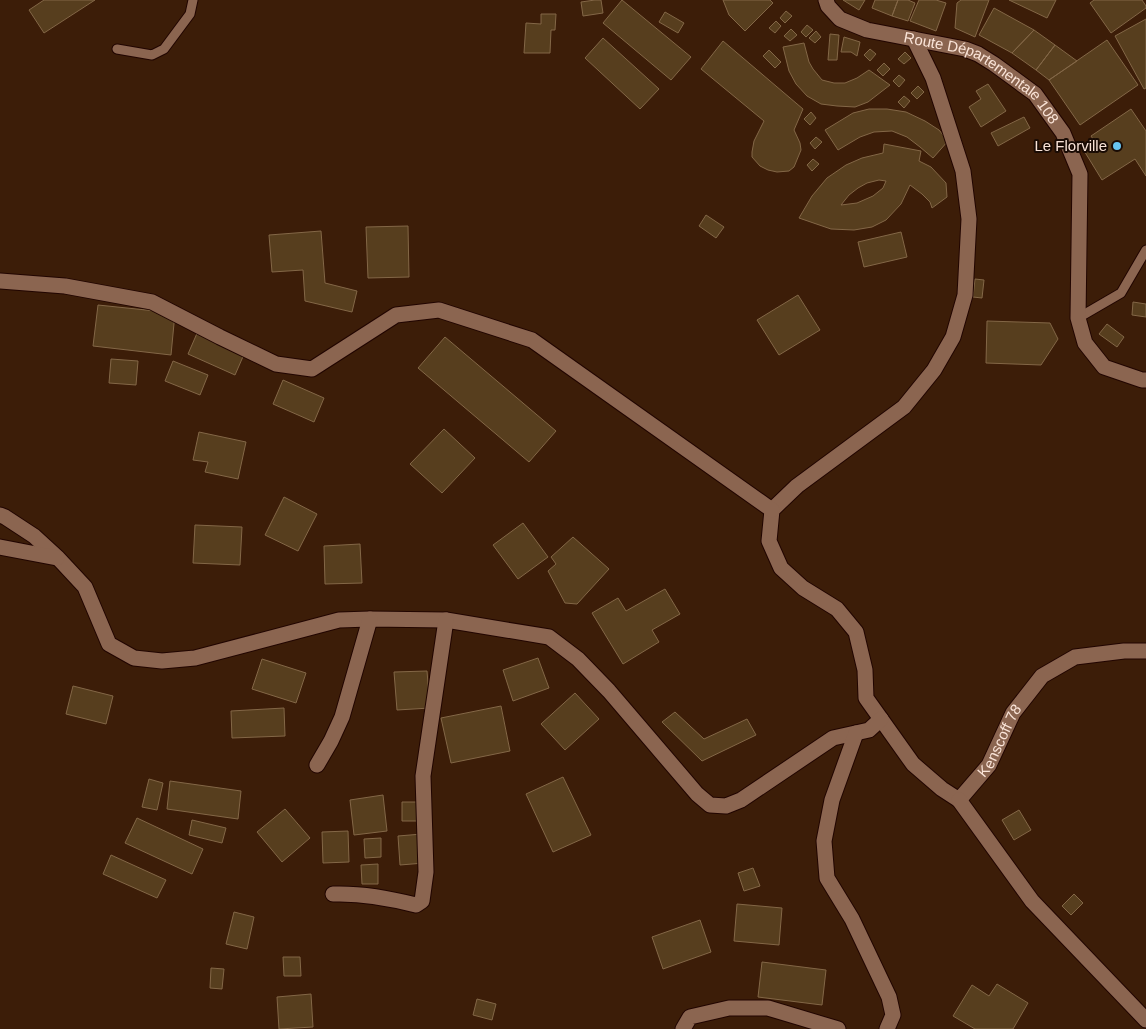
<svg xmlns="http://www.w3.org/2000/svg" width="1146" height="1029" font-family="Helvetica,sans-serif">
<rect width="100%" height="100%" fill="#3c1d08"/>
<path fill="#573e1e" stroke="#836747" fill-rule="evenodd" d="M44 0H95L44 33 29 10Z
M595 0H601L603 13 583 16 581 2Z
M622 0 691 57 671 80 603 23Z
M723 0H770L773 3 745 31 729 15Z
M843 0H865L859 10Z
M875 0H898L892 16 872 8Z
M898 0H908L915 3 908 21 892 16Z
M919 0H936L946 3 936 31 910 21Z
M961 0H989L975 37 955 28 957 3Z
M1009 0H1056L1047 18Z
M1094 0H1142L1146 6V8L1111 33 1090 3Z
M994 8 1034 30 1012 53 979 35Z
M786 11 792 16 785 23 780 18Z
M665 12 684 23 678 33 659 22Z
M541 14H556L555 30H551L550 53H524L526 23 541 24Z
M1146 19V88L1144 89 1115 36Z
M776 21 781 26 775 33 769 28Z
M807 25 813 30 806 37 801 32Z
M791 29 797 35 790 41 784 36Z
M1034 30 1055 45 1036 70 1012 53Z
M816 31 821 37 815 43 809 38Z
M830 34 839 35 837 60H828Z
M844 37 860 42 857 56 851 52H841Z
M603 38 659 89 640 109 585 58Z
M1107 40 1138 85 1080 125 1049 80Z
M723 41 803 109 794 130 800 143 801 150 794 167 789 171 777 172 768 170 760 166 752 157V152L754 141 764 121 701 69Z
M804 43 809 62 813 69 822 80 834 83H845L857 78 869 70 890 85 868 102 855 107 837 106 821 104 807 96 796 84 789 71 783 47Z
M1055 45 1077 61 1049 80 1036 70Z
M870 49 876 54 870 61 864 55Z
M769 50 781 62 775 68 763 56Z
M905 52 911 58 904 64 898 59Z
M884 63 890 69 883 76 877 70Z
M899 75 905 80 899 87 893 81Z
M988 84 1006 111 981 127 969 107 981 99 976 91Z
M918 86 924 92 917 99 911 93Z
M904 96 910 101 904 108 898 102Z
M869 109H887L906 112 925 121 939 130 948 141 933 158 920 147 907 137 892 131 874 132 860 137 838 150 825 130 853 113Z
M1131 109 1146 131V176L1135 159 1102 180 1083 149 1095 142 1091 136Z
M811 112 816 118 810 125 804 119Z
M1024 117 1030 128 998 146 991 133Z
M816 137 822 142 815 149 810 143Z
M884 144 921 151 919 161 931 167 946 183 947 197 932 208 930 202 922 194 910 185 901 204 886 220 872 227 854 230 831 229 799 218 812 196 827 178 846 165 862 158 883 153ZM879 180 886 181 883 188 873 196 857 203 841 205 849 195 858 188 867 183Z
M813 159 819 164 812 171 807 165Z
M706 215 724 227 716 238 699 226Z
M408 226 409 277 368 278 366 227Z
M321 231 325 283 357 291 352 312 305 301 303 270 272 272 269 235Z
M901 232 907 257 864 267 858 242Z
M975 279 984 280 982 298 973 297Z
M798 295 820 330 779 355 757 320Z
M1133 302 1146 304V317L1132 315Z
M98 305 175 313 171 355 93 346Z
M987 321 1050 323 1058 339 1041 365 986 363Z
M1107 324 1124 337 1117 347 1099 334Z
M198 331 245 352 235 375 188 354Z
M445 337 556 431 529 462 418 368Z
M111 359 138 361 136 385 109 383Z
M173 361 208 375 200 395 165 381Z
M283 380 324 398 314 422 273 404Z
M444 429 475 458 442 493 410 464Z
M199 432 246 442 238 479 205 472 208 462 193 460Z
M284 497 317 514 298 551 265 535Z
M523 523 548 557 518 579 493 545Z
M195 525 242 527 240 565 193 563Z
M573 537 609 569 577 604 565 603 548 571 556 564 551 557Z
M360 544 362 583 325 584 324 546Z
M665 589 680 614 652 630 659 642 623 664 592 613 618 598 626 611Z
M538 658 549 688 513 701 503 670Z
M262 659 306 673 296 703 252 689Z
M427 671 430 708 397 710 394 672Z
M73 686 113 696 106 724 66 714Z
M575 693 599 719 565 750 541 724Z
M501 706 510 751 451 763 441 718Z
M284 708 285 736 232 738 231 711Z
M675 712 704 739 747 719 756 735 702 761 662 722Z
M563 777 591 835 553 852 526 794Z
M149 779 163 783 157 810 142 807Z
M170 781 241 791 238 819 167 809Z
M383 795 387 831 354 835 350 800Z
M402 802H418L419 821H402Z
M285 809 310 838 282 862 257 832Z
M1019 810 1031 830 1014 840 1002 820Z
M137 818 203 849 192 874 125 843Z
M192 820 226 828 222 843 189 835Z
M348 831 349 862 323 863 322 832Z
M422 834 424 863 400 865 398 836Z
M381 838V857L365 858 364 839Z
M111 855 166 880 157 898 103 874Z
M378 864V884H362L361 865Z
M753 868 760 886 744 891 738 873Z
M1074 894 1083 903 1071 915 1062 906Z
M737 904 782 908 779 945 734 941Z
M234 912 254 917 247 949 226 944Z
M700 920 711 952 663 969 652 937Z
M283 957H300L301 976H284Z
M762 962 826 970 822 1005 758 997Z
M211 968 224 969 222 989 210 988Z
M997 984 1028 1003 1013 1029H975L953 1016 972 985 989 996Z
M311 994 313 1027 279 1029 277 997Z
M477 999 496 1004 492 1020 473 1015Z"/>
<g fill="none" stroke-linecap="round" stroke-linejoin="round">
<defs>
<path id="lane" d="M117 49 152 55 164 49 190 14 193 0
M1078 318 1121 293 1146 250"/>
<g id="street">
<path id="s1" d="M914 39 933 78 963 171 969 219 965 295 953 337 934 370 904 407 797 486 772 510 769 541 781 568 803 588 837 609 856 632 865 670 866 698 913 764 942 789 959 800 989 765 1013 713 1042 676 1075 657 1124 651H1146"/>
<path d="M0 281 65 286 152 302 220 337 276 364 312 369 396 315 439 310 532 340 772 510"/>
<path d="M0 515 5 517 34 536 58 558 85 587 109 644 134 658 162 661 195 658 339 620 370 619 446 620 549 637 578 659 609 691 697 794 710 805 726 806 741 800 833 738 869 730 881 719"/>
<path d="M0 547 57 558"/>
<path d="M856 733 832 800 824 841 827 878 852 919 889 997 893 1015 887 1029"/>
<path d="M317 765 331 741 342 717 370 619"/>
<path d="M959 800 1032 901 1146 1020"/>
<path d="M333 894C361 893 389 898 416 905L422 901 426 872 423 776 446 620"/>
<path d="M683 1029 690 1017 729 1008H768L838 1029"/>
</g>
<g id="secondary">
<path id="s2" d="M826 0 828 6 840 19 867 30 965 49 978 54 994 64 1035 94 1063 133 1080 174 1078 318 1085 343 1104 367 1142 380H1146"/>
</g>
</defs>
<use href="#lane" stroke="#210500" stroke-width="11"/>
<use href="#street" stroke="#210500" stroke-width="17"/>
<use href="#secondary" stroke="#210500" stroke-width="17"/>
<use href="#lane" stroke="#8b6550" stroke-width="9"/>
<use href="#street" stroke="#8b6550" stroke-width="15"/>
<use href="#secondary" stroke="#8b6550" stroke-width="15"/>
</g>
<circle fill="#67c4f0" stroke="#190b04" stroke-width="2" cx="1117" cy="146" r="5"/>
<g text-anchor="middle" stroke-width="4" stroke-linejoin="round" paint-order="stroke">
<g font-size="15" fill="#fae4d8" stroke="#190b04">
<text dy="5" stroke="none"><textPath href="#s2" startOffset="181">Route Départementale 108</textPath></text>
<text dy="5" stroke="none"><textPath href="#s1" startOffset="1002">Kenscoff 78</textPath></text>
</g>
<g font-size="15" fill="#fae4d8" stroke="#190b04" text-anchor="end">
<text x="1107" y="151">Le Florville</text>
</g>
</g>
</svg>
